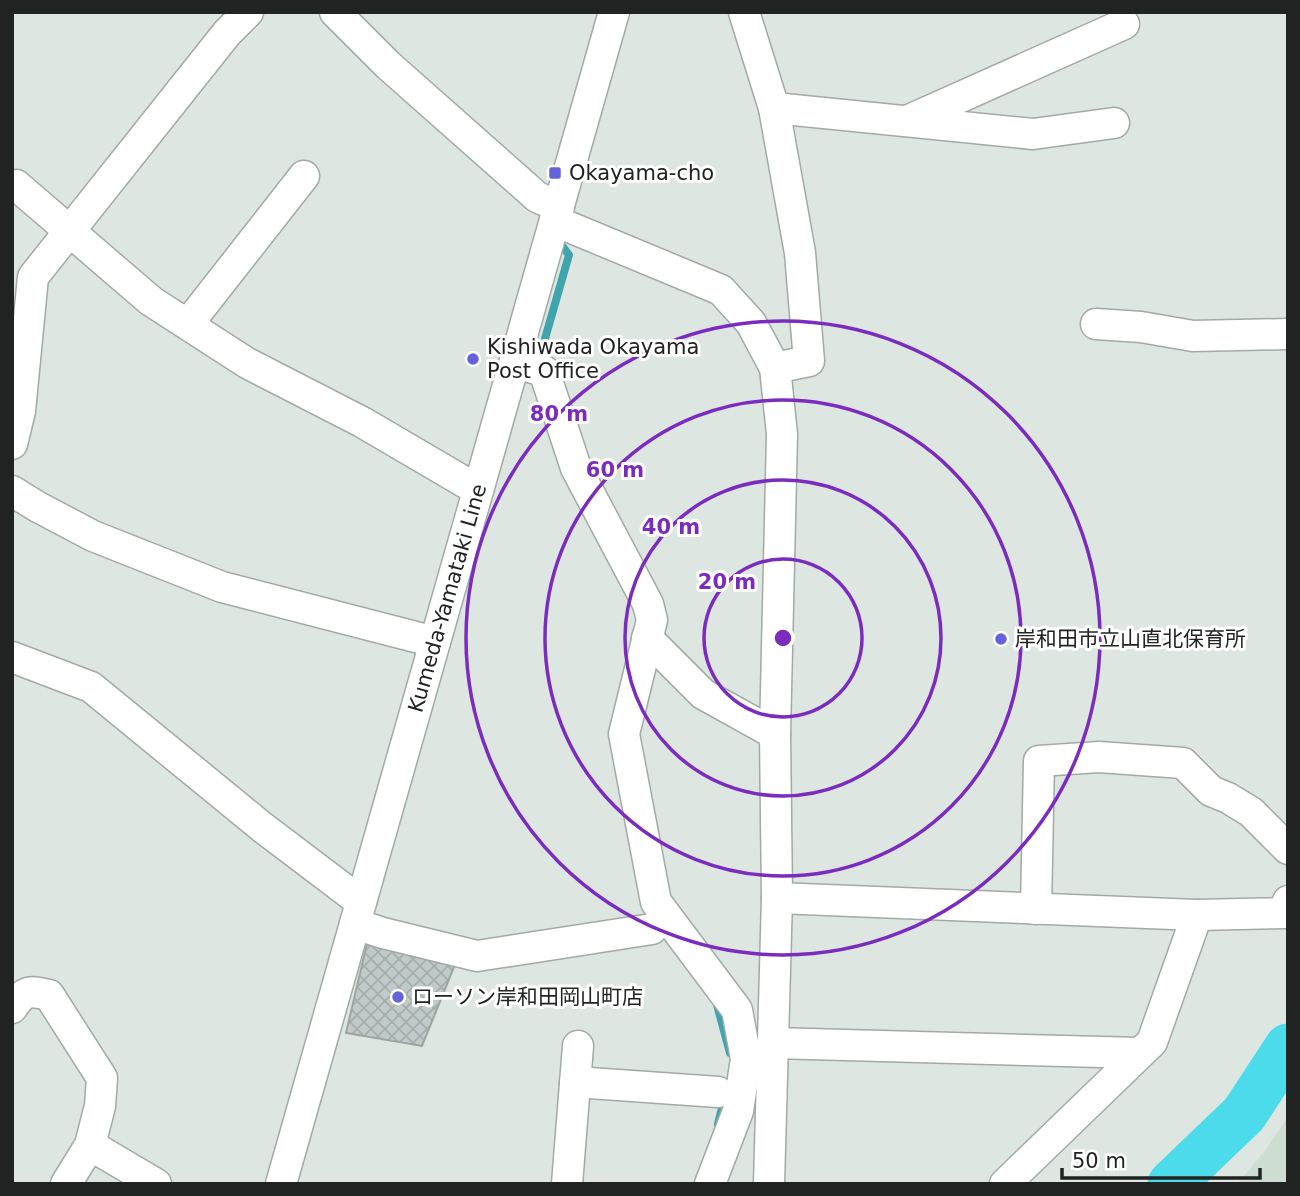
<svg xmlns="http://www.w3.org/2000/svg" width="1300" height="1196" font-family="'DejaVu Sans','Noto Sans JP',sans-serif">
<defs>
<pattern id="building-cross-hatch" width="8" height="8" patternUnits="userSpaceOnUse" patternTransform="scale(1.75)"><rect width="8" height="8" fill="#c0cbc9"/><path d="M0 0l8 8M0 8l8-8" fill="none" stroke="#a5aeac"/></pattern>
</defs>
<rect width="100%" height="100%" fill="#dde6e0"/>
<path fill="#ceddd2" d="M1288 1117V1184H1237L1265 1151Z"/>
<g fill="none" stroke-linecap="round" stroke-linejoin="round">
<path stroke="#3fa4ae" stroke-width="8" d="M538 363 569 255 558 240
M716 1001 730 1053
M718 1124 725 1096"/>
<path stroke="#4cdbea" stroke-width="47" d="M1171 1184 1244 1114 1288 1047"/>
</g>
<path fill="url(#building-cross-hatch)" stroke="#9ba5a2" stroke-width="2" d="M369 935 456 962 422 1046 346 1033Z"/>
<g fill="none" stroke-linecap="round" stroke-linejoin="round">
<defs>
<g id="minor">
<path d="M335 12 388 65 537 197 559 207"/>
<path d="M744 12 774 108 1033 134 1114 123"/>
<path d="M774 108 800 253 809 361 775 368"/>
<path d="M907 121 1124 24"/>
<path d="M12 186 16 185 151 301 247 363 362 422 478 490"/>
<path d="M555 221 721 290 751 323 775 368 782 434 775 734 777 898 769 1184"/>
<path d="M188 324 304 176"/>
<path d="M1096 324 1141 327 1193 336 1288 334"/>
<path d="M515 363 544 371 576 468 648 604 652 620 624 734 656 902 737 1010 746 1059 738 1111 710 1184"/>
<path d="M12 444 20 411 33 277 227 33 248 12"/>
<path d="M12 491 38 507 93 536 222 587 435 642"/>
<path d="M647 638 703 694 775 734"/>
<path d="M12 657 91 687 262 827 361 902"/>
<path d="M777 898 1197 915 1285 913 1288 901"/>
<path d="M1036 909 1039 761 1099 757 1183 763 1211 791 1228 798 1251 812 1288 849"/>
<path d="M355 924 383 933 477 956 652 929"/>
<path d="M12 1008C25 989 29 991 49 995L102 1078 100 1106 90 1145 66 1184"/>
<path d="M773 1043 1139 1053"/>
<path d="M575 1082 718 1092"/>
<path d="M90 1145 156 1184"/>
<path id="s1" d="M281 1184 614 12"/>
<path d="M567 1184 578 1046"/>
<path d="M1005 1184 1152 1042 1197 915"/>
</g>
</defs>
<use href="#minor" stroke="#a2aaa5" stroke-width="33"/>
<use href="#minor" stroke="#fff" stroke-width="30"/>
</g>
<g fill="none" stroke="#7b2cbf" stroke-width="3.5">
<circle cx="783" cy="638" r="79"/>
<circle cx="783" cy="638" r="158"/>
<circle cx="783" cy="638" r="238"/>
<circle cx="783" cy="638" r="317"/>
</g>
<g fill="#6563dc" stroke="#fff" stroke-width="2.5">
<rect x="548" y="166" width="14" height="14" rx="3.5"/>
<circle cx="473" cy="359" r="7"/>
<circle cx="1001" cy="639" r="7"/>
<circle cx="398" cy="997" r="7"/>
</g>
<g text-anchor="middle" stroke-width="6" stroke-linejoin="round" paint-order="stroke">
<g font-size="21" fill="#202321" stroke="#fff" text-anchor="start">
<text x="569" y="180">Okayama-cho</text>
<text x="487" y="354">Kishiwada Okayama<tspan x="487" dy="24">Post Office</tspan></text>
<text x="1015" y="646">岸和田市立山直北保育所</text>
<text x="412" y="1004">ローソン岸和田岡山町店</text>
</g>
<g font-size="21" fill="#202321" stroke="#fff">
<text dy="7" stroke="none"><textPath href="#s1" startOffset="609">Kumeda-Yamataki Line</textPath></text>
</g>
</g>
<circle cx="783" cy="638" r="10" fill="#7b2cbf" stroke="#fff" stroke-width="3.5"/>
<g font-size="21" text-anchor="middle" font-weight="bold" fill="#7b2cbf" stroke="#fff" stroke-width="6" stroke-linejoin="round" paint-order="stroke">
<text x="559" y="421">80 m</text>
<text x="615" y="477">60 m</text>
<text x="671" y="534">40 m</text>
<text x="727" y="589">20 m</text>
</g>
<rect width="1300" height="1196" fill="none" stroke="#202321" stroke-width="28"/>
<path d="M1062 1168v10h198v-10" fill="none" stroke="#202321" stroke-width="3.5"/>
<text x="1072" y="1168" font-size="21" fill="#202321" stroke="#ffffff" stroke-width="5" paint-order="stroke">50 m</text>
</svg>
